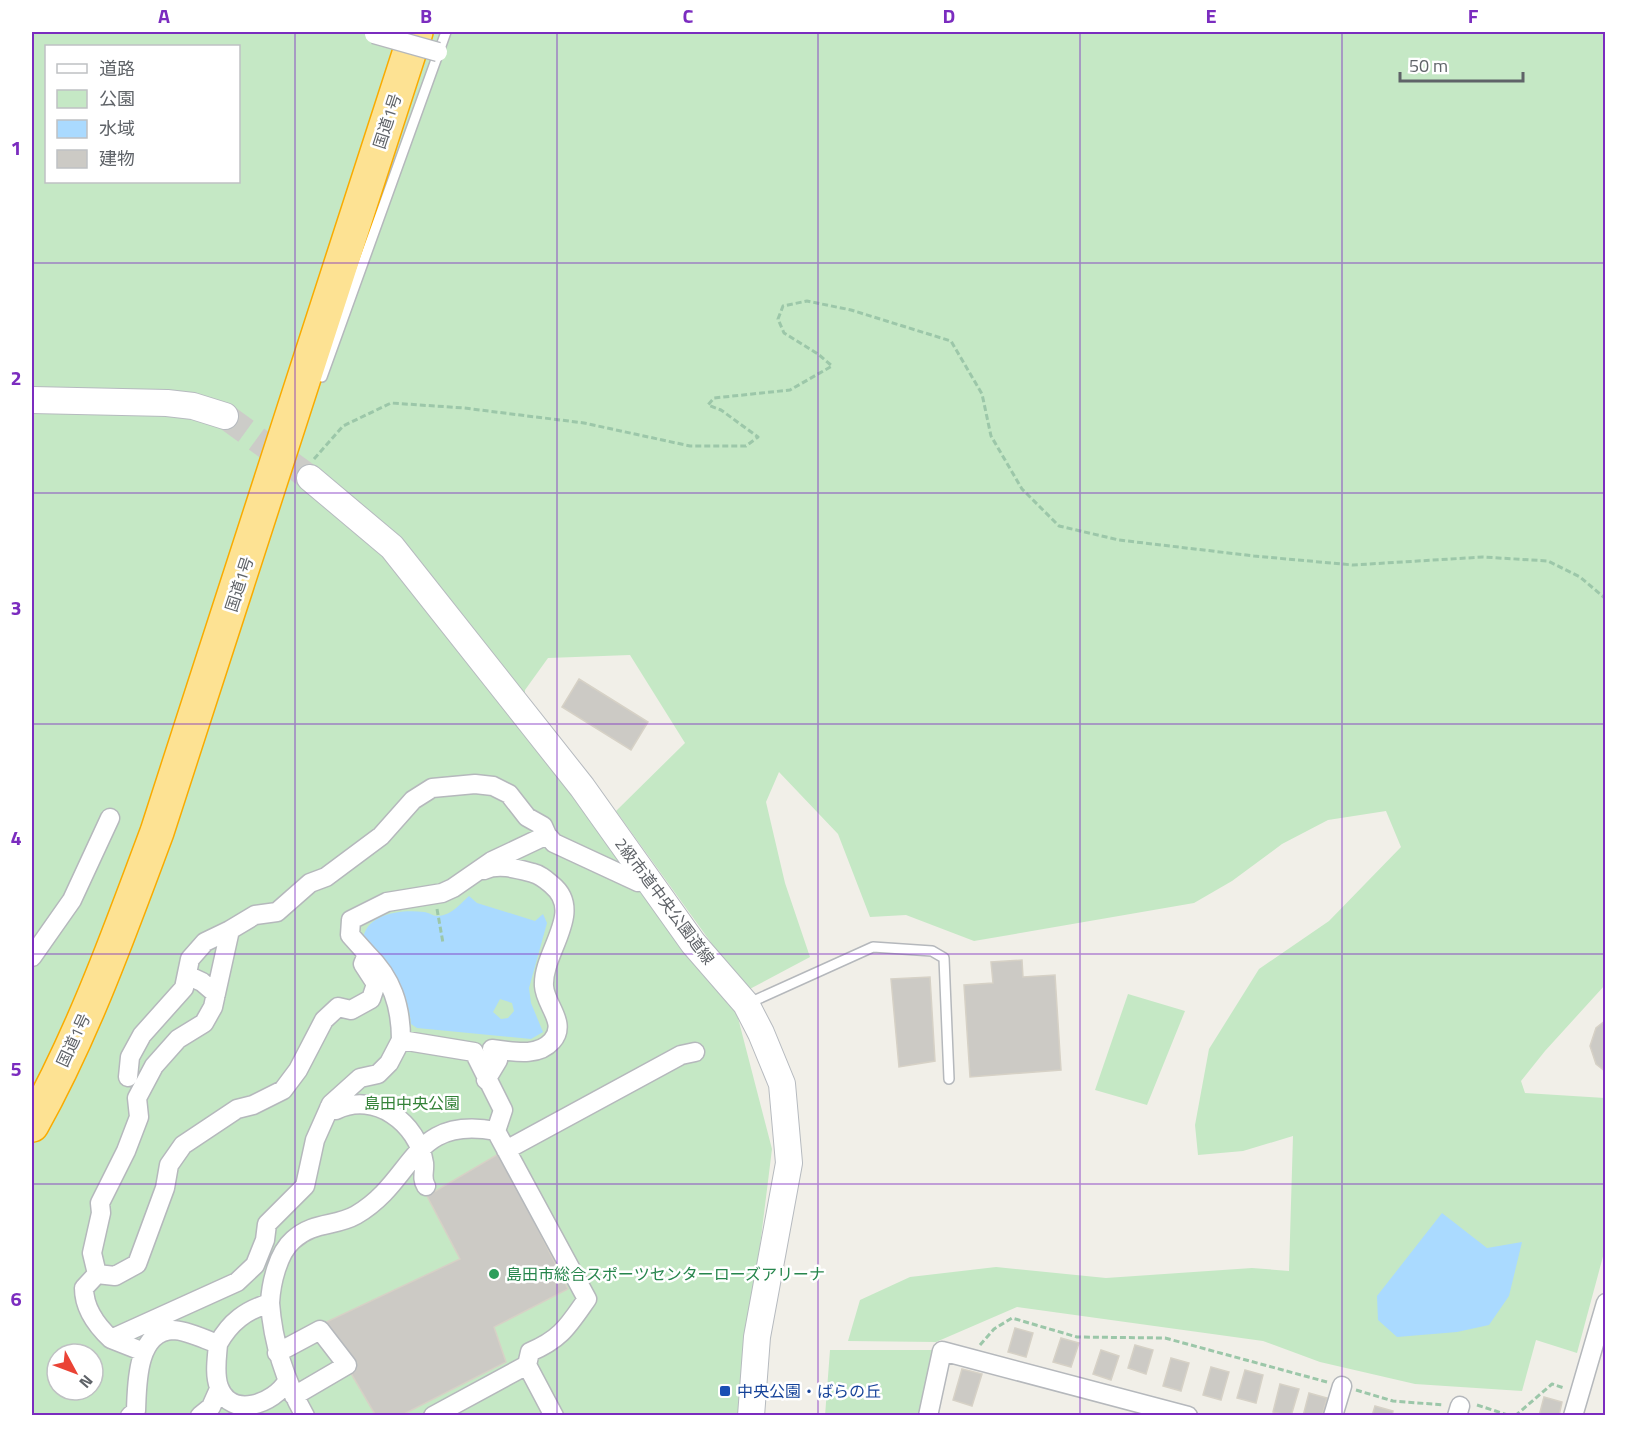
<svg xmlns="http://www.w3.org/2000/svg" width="1637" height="1447" font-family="'Titillium Web','Noto Sans JP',sans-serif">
<rect width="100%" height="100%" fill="#f1efe8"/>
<path fill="#c5e8c5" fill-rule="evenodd" d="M32 32H1605V985L1545 1051 1521 1081 1525 1093 1605 1098V1249L1577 1353 1536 1340 1522 1391 1415 1384 1320 1362 1263 1341 1017 1307 936 1342 848 1341 860 1300 910 1277 996 1267 1106 1278 1252 1268 1289 1271 1293 1136 1243 1151 1198 1155 1195 1125 1209 1049 1259 969 1329 921 1401 847 1386 811 1328 820 1282 844 1232 881 1194 903 974 941 906 915 870 917 838 834 779 772 766 802 785 883 810 957 746 991 616 811 685 743 630 655 548 658 525 690V728L737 1014 772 1149 739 1415H32ZM46 46H238V182H46ZM57 1354H93V1390H57Z
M1128 994 1185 1011 1147 1105 1095 1090Z
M830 1350H932L926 1415 825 1416Z"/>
<path fill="#aadaff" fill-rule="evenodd" d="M469 896 477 903 535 921 543 914 547 923 529 988 531 1003 543 1032 531 1039 417 1028 411 1024C408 990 391 961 363 941 364 914 401 909 424 912 428 912 433 916 437 916 451 916 460 904 469 896ZM500 999 512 1003 514 1011 508 1018 501 1019 493 1012Z
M1442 1213 1487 1248 1522 1242 1509 1296 1489 1325 1457 1332 1397 1337 1378 1320 1377 1296Z"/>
<path fill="#cccac5" stroke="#d6d1c6" stroke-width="1.5" d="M579 679 648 722 631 750 562 707Z
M1022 960 1023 977 1055 975 1061 1070 970 1077 964 985 993 983 991 962Z
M930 977 935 1061 899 1067 891 979Z
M1606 1020V1072L1596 1064 1590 1046 1596 1028Z
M500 1153 568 1289 494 1327 506 1362 400 1416H376L322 1324 460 1259 427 1196Z
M1015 1328 1033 1333 1026 1357 1008 1352Z
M1061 1338 1079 1343 1071 1367 1053 1362Z
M1135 1345 1153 1350 1146 1374 1128 1368Z
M1101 1350 1119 1356 1111 1380 1093 1374Z
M1171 1358 1189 1363 1181 1391 1163 1386Z
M1211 1367 1229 1372 1221 1400 1203 1395Z
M962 1369 982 1374 972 1406 953 1400Z
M1245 1370 1263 1375 1256 1403 1237 1398Z
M1280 1384 1299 1389 1291 1416 1273 1412Z
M1309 1393 1327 1398 1322 1416H1303Z
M1544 1397 1562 1402 1559 1416H1539Z
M1375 1406 1393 1411 1392 1416H1372Z"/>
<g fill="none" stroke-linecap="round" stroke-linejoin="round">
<path stroke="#ccccc8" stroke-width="26" stroke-dasharray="26 13" stroke-linecap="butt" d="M225 416 310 478"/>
<defs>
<path id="lane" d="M322 377 446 32
M749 1003 873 947 932 951 944 958 949 1079"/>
<path id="street" d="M547 835 554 843 638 882
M484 870C499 863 518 869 533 873 541 875 545 879 552 885 585 912 542 952 544 986 545 1005 568 1023 552 1041 537 1058 511 1051 492 1049L498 1060 486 1080
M32 957 72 900 110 818
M187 975 202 982 216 994
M128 1077 130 1057 142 1035 184 988 190 959 205 942 230 930
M329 1108 336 1110C375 1091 418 1123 424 1163 425 1172 421 1178 426 1186
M506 1150 681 1055 695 1052
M97 1274 92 1253 101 1213 100 1203 126 1151 139 1117 137 1098 154 1066 178 1039 204 1023 213 1007 230 930 255 915 277 912 310 883 326 877 381 836 413 800 432 788 475 784 493 786 509 794 527 817 543 826 547 835 492 861 453 888 442 893 387 902 351 920 350 935 367 954
M270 1303C273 1344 284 1379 305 1416
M111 1339C96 1325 84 1309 84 1288L97 1274 115 1276 137 1264 165 1188 169 1165 183 1145 237 1109 253 1105 283 1090 298 1070 324 1020 338 1007 351 1010 371 999 376 984 363 964 367 954C392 978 401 1006 401 1040
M218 1344C217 1358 214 1374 219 1387 231 1420 275 1403 287 1381
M144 1352 111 1339 237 1282 255 1265 265 1240 267 1224 305 1186 315 1140 331 1104 360 1078 378 1074 389 1063 401 1040 474 1052 503 1110 496 1131
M277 1353 320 1330 347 1365 294 1396
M527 1365 554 1416
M130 1416 136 1411C137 1386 136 1331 173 1330 186 1330 206 1340 218 1344 230 1322 246 1310 270 1303 271 1283 278 1253 293 1240 314 1221 335 1227 356 1215 416 1180 410 1115 496 1131L587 1299C568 1326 561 1339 530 1352L527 1365 433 1416
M200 1416 211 1407 219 1389
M928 1416 942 1351 1188 1416
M1333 1416 1342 1386
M1457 1416 1460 1406
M1573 1416 1606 1303"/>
<path id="secondary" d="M32 400 167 403 193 406 225 416
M310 478 392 547 582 787 693 943 746 1004 761 1033 782 1084 789 1163 757 1337 751 1416"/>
<path id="highway" d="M32 1125C84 1032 120 931 157 832L416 32"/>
</defs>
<use href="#lane" stroke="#b5b8bc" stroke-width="12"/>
<use href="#street" stroke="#b5b8bc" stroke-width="21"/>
<use href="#secondary" stroke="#b6babf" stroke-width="28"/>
<use href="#highway" stroke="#f9ab00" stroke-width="36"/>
<path stroke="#9cc7a9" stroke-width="3" stroke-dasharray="6 3" stroke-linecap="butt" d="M314 459 343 426 391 403 464 408 584 423 690 446H746L758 437 721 410 708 405 714 398 790 390 832 366 818 354 784 333 778 319 783 306 807 301 851 310 951 341 982 394 991 436 1022 489 1059 526 1119 540 1254 556 1353 565 1483 557 1548 561 1580 577 1606 599
M437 909 443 943
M980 1345 994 1329 1012 1318 1077 1337 1165 1338 1327 1382
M1356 1390 1393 1401 1444 1405
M1477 1405 1511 1416
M1515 1416 1552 1384 1564 1388"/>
<use href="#lane" stroke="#fff" stroke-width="9"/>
<use href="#street" stroke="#fff" stroke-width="18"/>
<use href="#secondary" stroke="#fff" stroke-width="26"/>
<use href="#highway" stroke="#fde293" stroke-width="33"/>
<defs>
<path id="street-bridge" d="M374 34 438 52"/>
</defs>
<use href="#street-bridge" stroke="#b5b8bc" stroke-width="21" stroke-linecap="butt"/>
<use href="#street-bridge" stroke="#fff" stroke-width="18"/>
</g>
<path fill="none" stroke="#7b2cbf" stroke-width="1.5" stroke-opacity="0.55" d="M295 32V1416M557 32V1416M818 32V1416M1080 32V1416M1342 32V1416M32 263H1606M32 493H1606M32 724H1606M32 954H1606M32 1184H1606"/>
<circle fill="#2e9e5b" stroke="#fff" stroke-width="2" cx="494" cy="1274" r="6"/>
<rect fill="#1a4fb4" stroke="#fff" stroke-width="2" x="719" y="1385" width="12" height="12" rx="3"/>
<g text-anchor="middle" stroke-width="5" stroke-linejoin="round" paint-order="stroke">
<g font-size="16" fill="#5f6368" stroke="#fff">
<text transform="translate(387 121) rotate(-72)" y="6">国道1号</text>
<text transform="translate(239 584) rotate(-72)" y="6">国道1号</text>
<text transform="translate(665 901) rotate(53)" y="6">2級市道中央公園道線</text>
<text transform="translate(73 1040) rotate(-65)" y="6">国道1号</text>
</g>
<g font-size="16" fill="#348238" stroke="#fff">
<text x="412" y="1109">島田中央公園</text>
</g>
<g font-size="16" fill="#27864d" stroke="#fff" text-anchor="start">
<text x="506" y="1280">島田市総合スポーツセンターローズアリーナ</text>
</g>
<g font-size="16" fill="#164399" stroke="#fff" text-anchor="start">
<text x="737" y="1397">中央公園・ばらの丘</text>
</g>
</g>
<rect width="1637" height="1447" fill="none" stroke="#ffffff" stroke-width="66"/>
<rect x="45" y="45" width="195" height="138" fill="#ffffff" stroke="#bfc1c3" stroke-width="1.5"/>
<rect x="57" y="64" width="30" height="9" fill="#ffffff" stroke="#bfc1c3" stroke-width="1.5"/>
<text x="99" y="75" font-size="18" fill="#5f6368">道路</text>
<rect x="57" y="90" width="30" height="18" fill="#c5e8c5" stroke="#bfc1c3" stroke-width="1.5"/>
<text x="99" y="105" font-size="18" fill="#5f6368">公園</text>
<rect x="57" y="120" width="30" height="18" fill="#aadaff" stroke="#bfc1c3" stroke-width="1.5"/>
<text x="99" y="135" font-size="18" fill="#5f6368">水域</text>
<rect x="57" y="150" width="30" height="18" fill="#cccac5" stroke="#bfc1c3" stroke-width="1.5"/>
<text x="99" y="165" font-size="18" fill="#5f6368">建物</text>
<g transform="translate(75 1372) rotate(131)"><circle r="28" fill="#ffffff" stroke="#bfc1c3" stroke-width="1.5"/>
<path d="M0-4.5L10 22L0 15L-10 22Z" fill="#ea4335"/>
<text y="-9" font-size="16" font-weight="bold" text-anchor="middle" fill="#5f6368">N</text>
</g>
<path d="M1400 72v9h123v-9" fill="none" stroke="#5f6368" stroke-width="3"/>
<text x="1409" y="72" font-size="18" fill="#5f6368" stroke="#ffffff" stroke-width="4.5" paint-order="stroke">50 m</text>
<rect x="33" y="33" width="1571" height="1381" fill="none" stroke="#7b2cbf" stroke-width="2"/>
<g font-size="20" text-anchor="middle" font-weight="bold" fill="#7b2cbf">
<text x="164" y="23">A</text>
<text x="426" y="23">B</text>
<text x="688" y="23">C</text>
<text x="949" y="23">D</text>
<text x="1211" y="23">E</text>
<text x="1473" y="23">F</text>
<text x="16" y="155">1</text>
<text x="16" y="385">2</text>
<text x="16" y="615">3</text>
<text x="16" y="845">4</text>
<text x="16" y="1076">5</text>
<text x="16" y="1306">6</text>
</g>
</svg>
